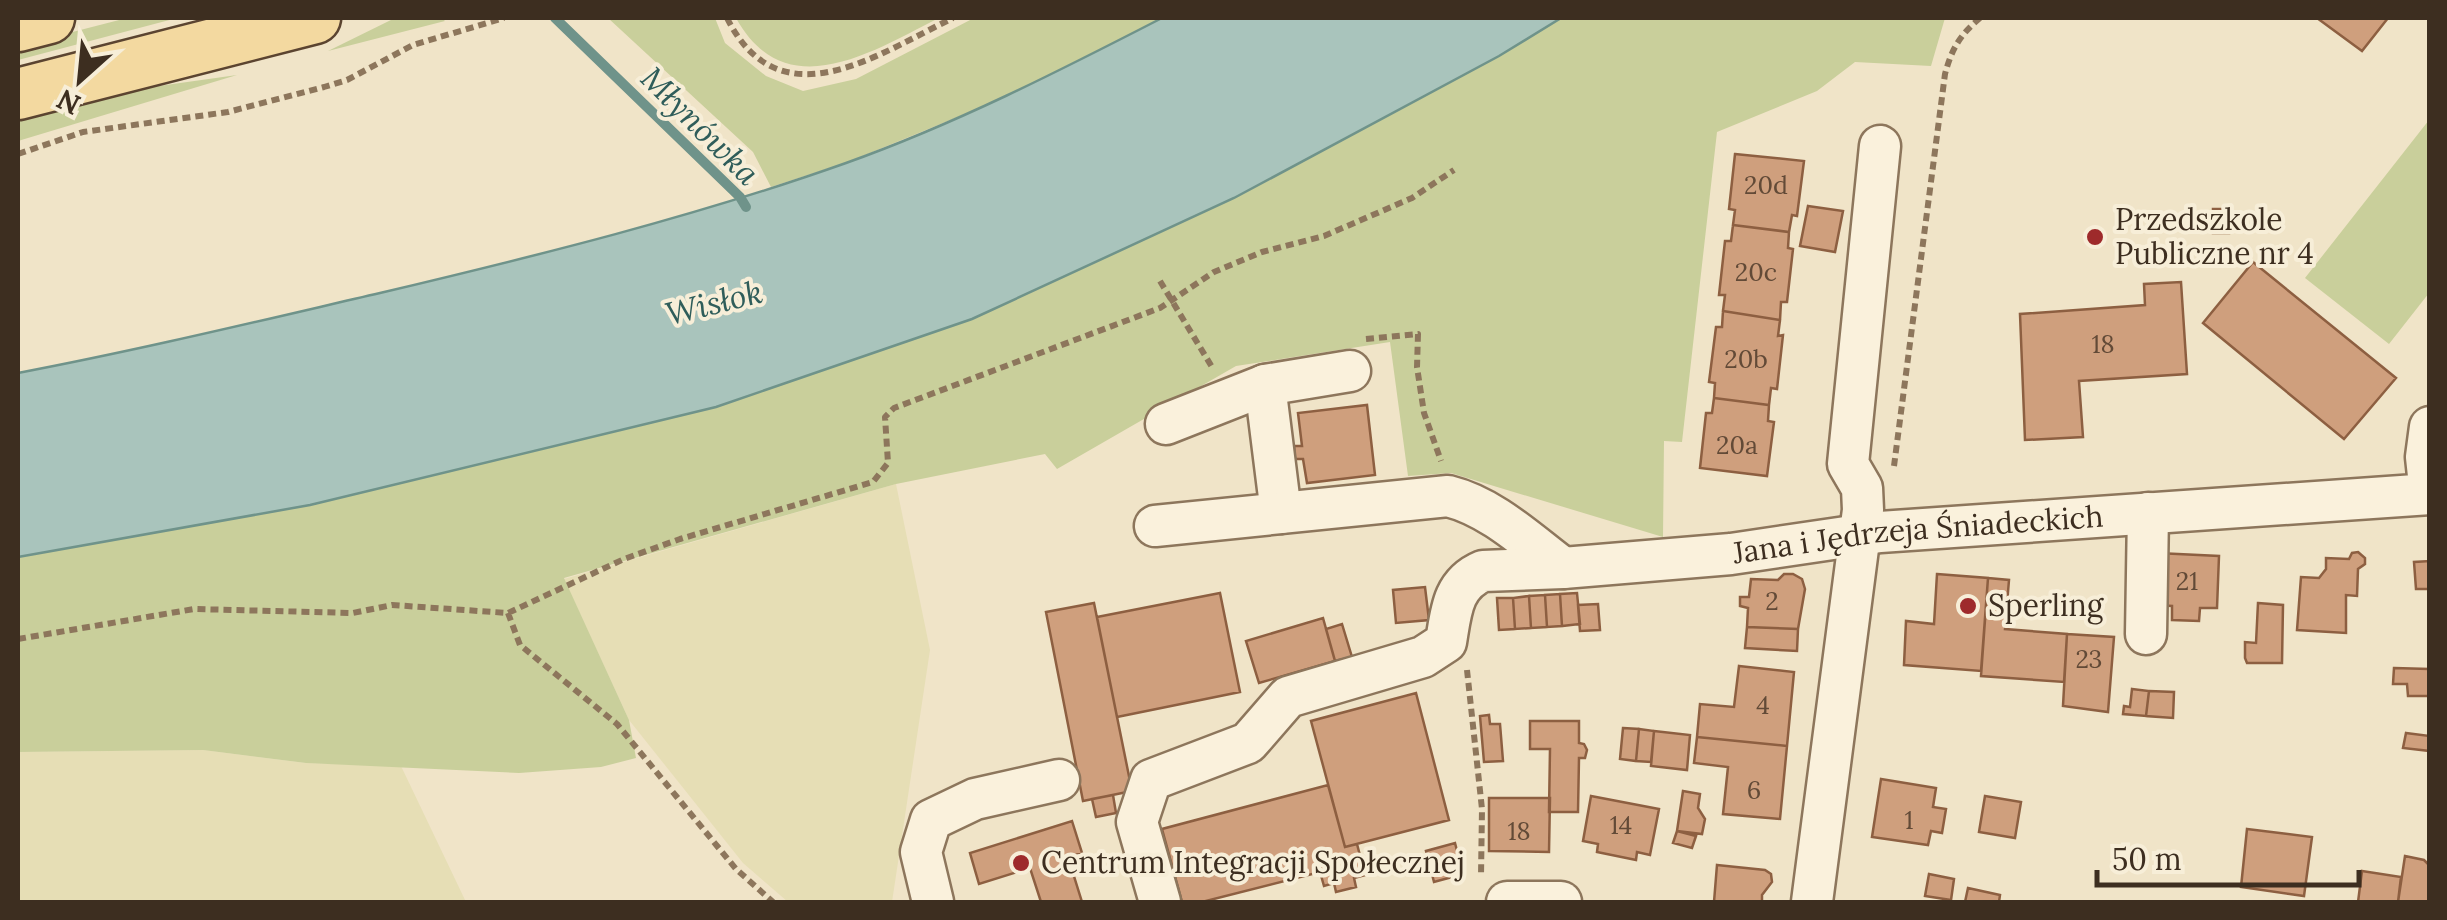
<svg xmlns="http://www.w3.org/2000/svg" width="2447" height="920" font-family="Lora,serif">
<rect width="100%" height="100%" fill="#f0e4c8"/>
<path fill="#e6deb5" d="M896 484 930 650 892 902H788L743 863 629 720 564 579Z
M203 750 306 763 401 766 466 902H18V752Z"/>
<path fill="#c9cf9b" d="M127 18H177L18 60V46Z
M395 18H442L445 21 328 51Z
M608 18H715L725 43 766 76 803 91 856 79 974 18H1162L1021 91 848 162 771 187 753 152Z
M736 18H939C873 51 786 108 736 18Z
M1561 18H1945L1931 66 1855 62 1817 91 1717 132 1682 442 1664 441 1663 537 1451 473 1408 476 1390 342 1236 366 1057 469 1045 454 896 484 564 578 629 720 636 758 601 767 519 773 306 763 203 750 18 752V557L310 505 716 407 972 319 1234 198 1499 56Z
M237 75 18 141V117L109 93Z
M2429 120V293L2389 344 2305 278Z"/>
<path fill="#a9c4bc" stroke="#6f938a" stroke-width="2.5" d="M1162 18H1561L1499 56 1234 198 972 319 716 407 310 505 18 557V373C139 350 259 321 380 293 536 256 694 217 846 163 955 124 1059 71 1162 18Z"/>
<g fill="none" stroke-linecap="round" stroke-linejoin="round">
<path stroke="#6f938a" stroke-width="10" d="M555 18 740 197 746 207"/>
</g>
<path fill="#cf9f7d" stroke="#8d5f41" stroke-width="2.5" d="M2317 18H2388L2362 51Z
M1735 154 1804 161 1797 216 1792 215 1789 232 1733 225 1735 210 1729 209Z
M1808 206 1843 211 1835 252 1800 246Z
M2213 209H2228L2229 233H2213Z
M1733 225 1789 232 1788 248 1793 249 1787 302H1781L1780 320 1723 311 1725 295H1719L1725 241H1731Z
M2253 262 2396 378 2344 439 2203 323Z
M2181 282 2187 374 2079 381 2083 437 2025 440 2020 314 2145 305 2144 284Z
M1723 311 1780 320 1778 336 1783 335 1777 389 1771 388 1769 405 1714 398 1715 383 1709 382 1716 327H1722Z
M1714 398 1769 405 1768 421 1774 422 1767 476 1700 468 1706 413H1712Z
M1367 405 1375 475 1307 483 1303 459H1295L1294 446H1302L1298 413Z
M2358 552 2365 558V564L2358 569 2357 596 2346 595V633L2297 630 2301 577 2319 578 2326 569V558L2349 559 2352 553Z
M2157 553 2219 556 2217 608H2200L2199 621 2172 620V606L2155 605Z
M2430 561V589H2416L2414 562Z
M1784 574H1793L1802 579 1805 589 1798 629 1747 627 1748 608 1740 606V597H1749L1751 579 1778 580Z
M1937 574 1988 578 1981 671 1904 665 1906 621 1934 624Z
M1988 578 2009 580 2005 629 2067 634 2064 682 1981 676Z
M1425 587 1429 620 1396 623 1393 590Z
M1220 593 1240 692 1117 717 1097 617Z
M1577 593 1580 624 1562 626 1560 594Z
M1560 594 1562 626 1547 627 1545 595Z
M1545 595 1547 627 1531 628 1529 596Z
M1529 596 1531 628 1515 629 1513 598Z
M1497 598H1513L1515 629 1499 630Z
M1094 603 1132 791 1083 801 1046 612Z
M2258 603 2283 605 2282 663H2247L2245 658V642L2256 643Z
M1598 604 1600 630 1580 631 1578 605Z
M1323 618 1335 661 1259 683 1246 641Z
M1342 624 1352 657 1335 661 1326 629Z
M1747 627 1798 629 1797 651 1745 648Z
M2067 634 2114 637 2108 712 2063 706Z
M1739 666 1794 672 1787 746 1697 737 1700 704 1734 707Z
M2394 668 2429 669 2430 696H2408L2407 684H2393Z
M2132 689 2149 691 2146 716 2123 714 2124 706 2130 707Z
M2149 691 2174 692 2173 718 2146 716Z
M1416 693 1449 820 1345 847 1311 721Z
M1489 715 1490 724H1500L1503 761 1484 762 1480 716Z
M1530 721H1579V743L1584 744 1587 750 1585 758H1579L1578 812H1549L1550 749H1530Z
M1623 728 1639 729 1636 761 1620 759Z
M1639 729 1654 731 1651 762 1636 761Z
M1654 731 1690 735 1687 770 1651 766Z
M2406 733 2430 736V751L2403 748Z
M1697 737 1787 746 1780 819 1723 814 1728 767 1694 763Z
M1881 779 1936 788 1933 807 1946 809 1942 833 1931 831 1928 845 1872 837Z
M1328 785 1345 847 1357 844 1365 875 1354 878 1356 887 1336 892 1334 883 1324 886 1320 872 1202 902H1182L1162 829Z
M1683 791 1700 794 1698 808 1705 819 1702 834 1677 831Z
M1113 795 1116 813 1096 817 1092 799Z
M1591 796 1659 809 1650 855 1637 852 1636 860 1597 852 1598 844 1583 841Z
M1985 796 2021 802 2015 838 1979 832Z
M1489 798H1550L1549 852 1489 851Z
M1072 821 1082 853 1068 857 1082 902H1041L1030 868 979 884 970 853Z
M2247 829 2312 837 2304 896 2241 887Z
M1677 831 1696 836 1692 848 1673 843Z
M1455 843 1463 874 1434 882 1426 851Z
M2405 856 2424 860 2430 866V902H2398Z
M1717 865 1765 870 1771 874 1772 882 1762 895V902H1714Z
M2362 871 2401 877 2398 902H2358Z
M1929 874 1954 879 1951 900 1925 896Z
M1968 888 2000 895 1999 902H1965Z"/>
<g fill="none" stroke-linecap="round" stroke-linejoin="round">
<defs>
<g id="minor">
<path d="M1265 385 1281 513"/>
<path d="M1166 424 1265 385 1350 371"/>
<path d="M1155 526 1448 496C1492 507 1527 541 1563 568"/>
<path d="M2146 634 2148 513"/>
<path d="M933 902 921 852 931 820 975 799 1059 780"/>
<path id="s1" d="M1160 902 1137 822 1151 780 1248 743 1288 697 1423 657 1446 642C1451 612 1452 584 1483 571L1563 568 1731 554 1880 532 2430 494 2426 457 2430 427"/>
<path d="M1507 902H1561"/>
<path d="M1812 902 1863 510 1862 488 1848 464 1880 146"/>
</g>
<path id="major" d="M18 26 49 18
M18 94 315 18"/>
</defs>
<use href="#minor" stroke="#8d765c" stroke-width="45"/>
<use href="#major" stroke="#5b4430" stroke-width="55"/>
<path stroke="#8d765c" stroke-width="6" stroke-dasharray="8 5" stroke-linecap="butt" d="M727 18C780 124 878 54 953 18
M18 154 83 132 228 112 324 87 347 80 413 45 504 18
M1160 281 1212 367
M1366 339 1418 334 1417 367 1424 413 1441 461
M1894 466 1945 74C1952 48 1960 35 1980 18
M508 613 520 645 617 724 736 869 773 902
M18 639 194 609 353 613 392 605 508 613 624 559 680 539 873 482 888 463 885 417 894 408 1160 308 1214 272 1262 252 1324 236 1412 198 1454 170
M1467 670 1482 809 1481 876"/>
<use href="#minor" stroke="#faf1dc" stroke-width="40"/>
<use href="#major" stroke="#f3d9a0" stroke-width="50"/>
</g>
<g fill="#9e2a2b" stroke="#f7eed8" stroke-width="4">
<circle cx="2095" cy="237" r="10"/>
<circle cx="1968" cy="606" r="10"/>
<circle cx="1021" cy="863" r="10"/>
</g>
<g text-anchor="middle" stroke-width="8" stroke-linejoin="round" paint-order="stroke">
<g font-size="25" fill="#624a37">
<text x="1766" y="194">20d</text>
<text x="1756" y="281">20c</text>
<text x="2103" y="353">18</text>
<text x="1746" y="368">20b</text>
<text x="1737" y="454">20a</text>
<text x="2187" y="590">21</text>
<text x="1772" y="610">2</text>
<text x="2089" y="668">23</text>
<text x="1763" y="714">4</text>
<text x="1754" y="799">6</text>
<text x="1909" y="829">1</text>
<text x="1621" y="834">14</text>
<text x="1519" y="840">18</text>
</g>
<g font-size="30" fill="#3d2e20" stroke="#f7eed8" text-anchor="start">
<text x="2115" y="230">Przedszkole<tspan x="2115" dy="34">Publiczne nr 4</tspan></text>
<text x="1988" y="616">Sperling</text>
<text x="1041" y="873">Centrum Integracji Społecznej</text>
</g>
<g font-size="30" fill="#3d2e20" stroke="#f7eed8">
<text dy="10" stroke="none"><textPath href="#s1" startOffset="982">Jana i Jędrzeja Śniadeckich</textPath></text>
</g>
<g font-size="32" font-style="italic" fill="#2f5d5a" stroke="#f7eed8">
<text transform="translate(700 126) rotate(45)" y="11">Młynówka</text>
<text transform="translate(714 303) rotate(-14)" y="11">Wisłok</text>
</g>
</g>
<rect width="2447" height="920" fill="none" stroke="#3d2e20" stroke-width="40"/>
<g transform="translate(80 80) rotate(207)" stroke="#f7eed8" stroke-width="8" paint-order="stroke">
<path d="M0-8L18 38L0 25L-18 38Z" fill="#3d2e20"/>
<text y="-15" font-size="28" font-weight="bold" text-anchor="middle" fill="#3d2e20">N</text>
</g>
<path d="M2097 870v15h262v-15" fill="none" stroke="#3d2e20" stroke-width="5"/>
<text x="2112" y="870" font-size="30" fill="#3d2e20" stroke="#f7eed8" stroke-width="8" paint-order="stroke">50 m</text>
</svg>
